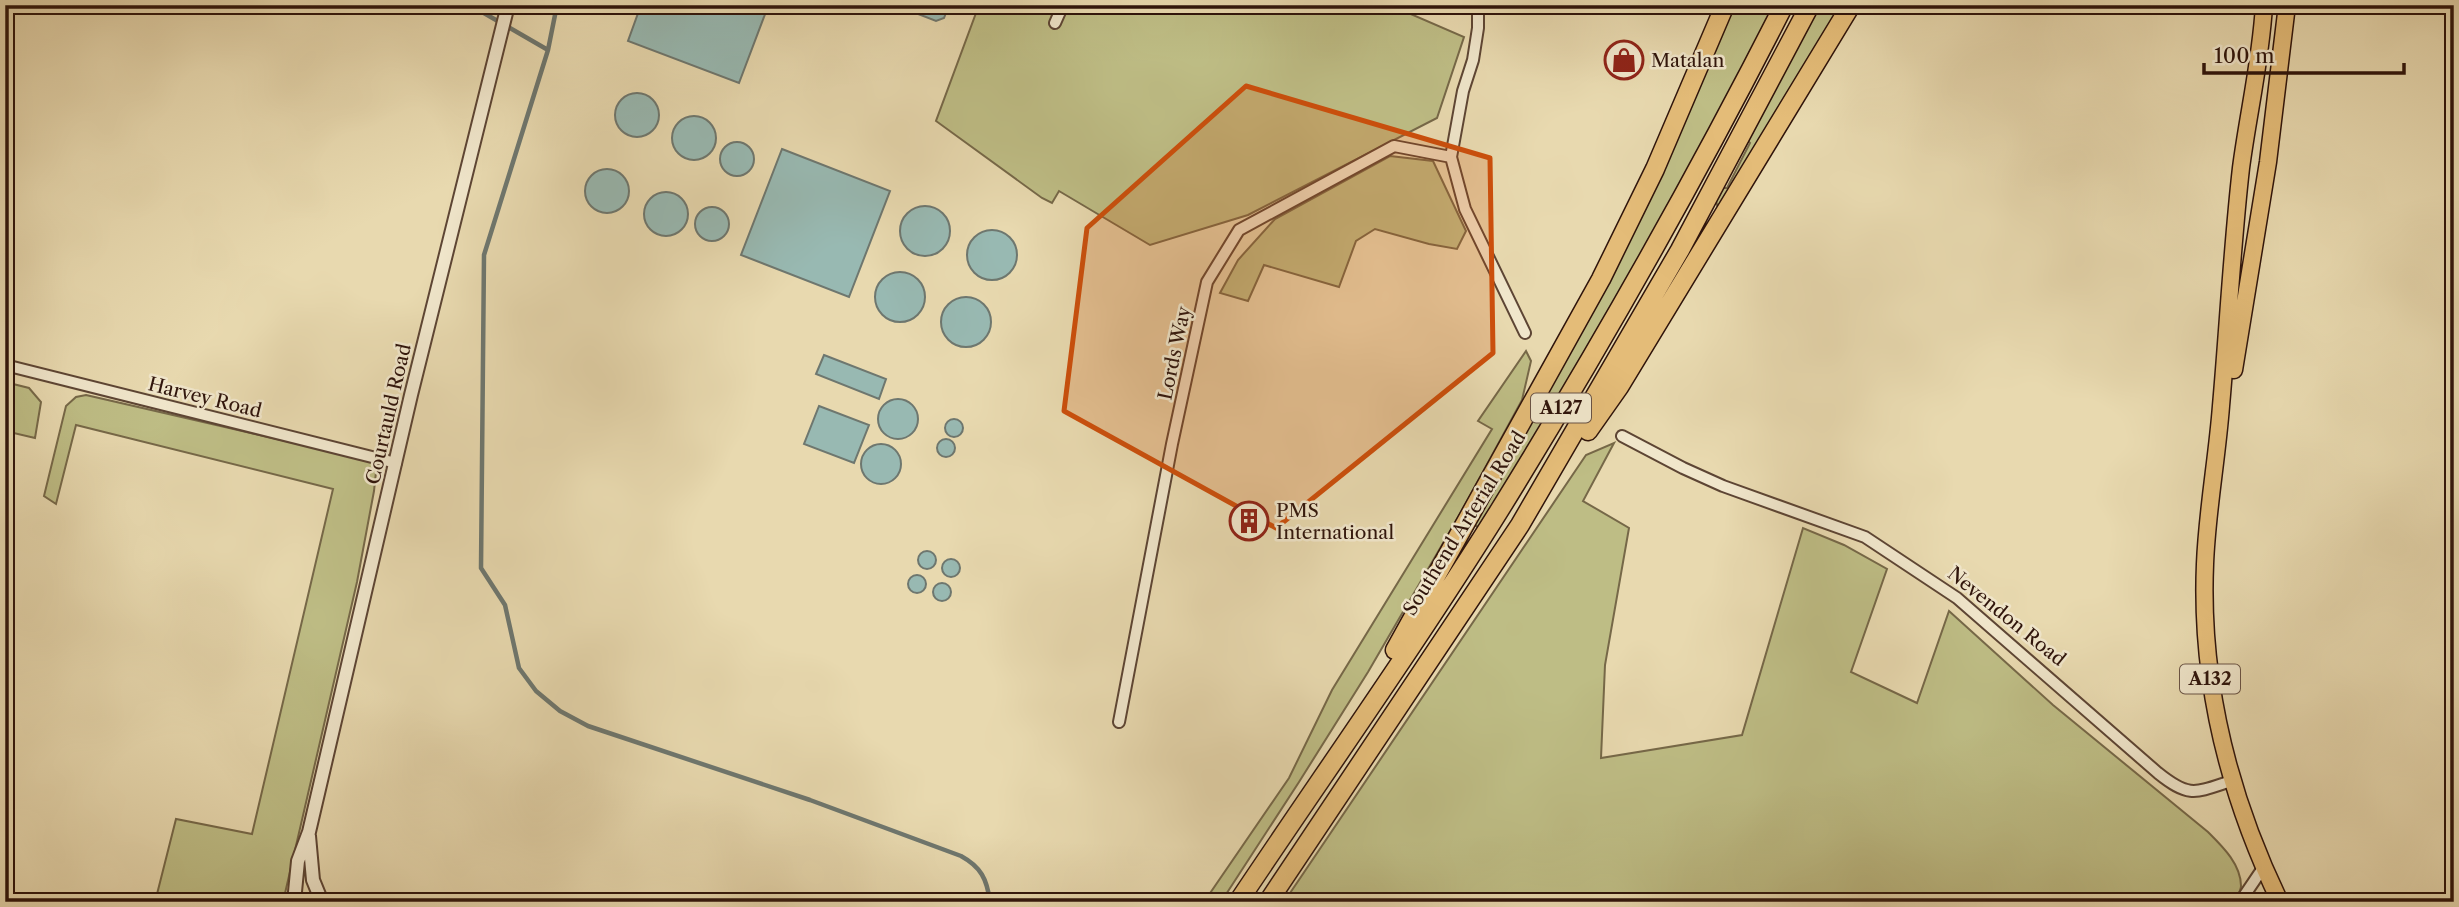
<svg xmlns="http://www.w3.org/2000/svg" width="2459" height="907" font-family="'Libre Caslon Text',serif">
<rect width="100%" height="100%" fill="#e8d9af"/>
<filter id="stains"><feTurbulence type="fractalNoise" baseFrequency=".00286" numOctaves="4"/><feColorMatrix values="0 0 0 0 .2 0 0 0 0 .09 0 0 0 0 .02 0 0 0 .5 -.17"/></filter>
<radialGradient id="worn" r=".72"><stop offset=".6" stop-color="#630" stop-opacity="0"/><stop offset="1" stop-color="#630" stop-opacity=".3"/></radialGradient>
<path fill="#bebd85" stroke="#766848" stroke-width="2" d="M979 5H1390L1464 37 1437 118 1248 215 1150 245 1059 191 1052 203 1042 198 936 121Z
M1733 5H1775L1714 123 1599 331 1480 528 1474 525Z
M1818 5H1844L1718 208 1716 201 1723 188H1727L1750 143 1748 141Z
M1390 156 1433 161 1466 231 1457 249 1429 244 1375 229 1356 241 1339 287 1264 265 1248 301 1220 293 1238 260 1275 219Z
M1526 351 1531 361 1522 400 1460 514 1368 672 1299 782 1221 902H1204L1289 778 1332 690 1492 429 1478 421Z
M5 382 29 388 41 402 35 438 5 431Z
M86 395 377 462 374 491 357 582 283 902H155L176 819 252 834 333 489 76 425 56 504 44 496 66 406 76 397Z
M1614 443 1583 501 1629 528 1605 665 1601 758 1742 735 1803 528 1844 545 1887 569 1851 672 1917 703 1949 611 2053 705 2208 832C2222 846 2241 864 2241 886 2241 890 2237 897 2235 902H1284L1586 455Z"/>
<path fill="#98b9b2" stroke="#6e776f" stroke-width="2" d="M641 5H756L767 9 739 83 628 41Z
M895 5H949L944 18 936 21Z
M615 115a22 22 0 1 1 44 0a22 22 0 1 1-44 0Z
M672 138a22 22 0 1 1 44 0a22 22 0 1 1-44 0Z
M720 159a17 17 0 1 1 34 0a17 17 0 1 1-34 0Z
M782 149 890 191 849 297 741 255Z
M585 191a22 22 0 1 1 44 0a22 22 0 1 1-44 0Z
M644 214a22 22 0 1 1 44 0a22 22 0 1 1-44 0Z
M900 231a25 25 0 1 1 50 0a25 25 0 1 1-50 0Z
M695 224a17 17 0 1 1 34 0a17 17 0 1 1-34 0Z
M967 255a25 25 0 1 1 50 0a25 25 0 1 1-50 0Z
M875 297a25 25 0 1 1 50 0a25 25 0 1 1-50 0Z
M941 322a25 25 0 1 1 50 0a25 25 0 1 1-50 0Z
M824 355 886 379 879 399 816 374Z
M878 419a20 20 0 1 1 40 0a20 20 0 1 1-40 0Z
M819 406 869 425 854 463 804 444Z
M945 428a9 9 0 1 1 18 0a9 9 0 1 1-18 0Z
M937 448a9 9 0 1 1 18 0a9 9 0 1 1-18 0Z
M861 464a20 20 0 1 1 40 0a20 20 0 1 1-40 0Z
M918 560a9 9 0 1 1 18 0a9 9 0 1 1-18 0Z
M942 568a9 9 0 1 1 18 0a9 9 0 1 1-18 0Z
M908 584a9 9 0 1 1 18 0a9 9 0 1 1-18 0Z
M933 592a9 9 0 1 1 18 0a9 9 0 1 1-18 0Z"/>
<g fill="none" stroke-linecap="round" stroke-linejoin="round">
<path stroke="#6e776f" stroke-width="4.5" d="M470 5 548 50 557 5
M548 50 484 255 481 568 505 605 519 668 536 691 560 711 588 726 810 800 961 856C981 867 987 879 990 902"/>
<defs>
<path id="minor" d="M1478 5V28L1473 60 1463 91 1451 157 1465 209 1525 333
M1055 23 1063 5
M5 365 396 463
M1622 436 1683 468 1723 486 1865 537 1957 598 2158 773C2189 798 2195 793 2231 781
M1119 722 1172 444 1207 282 1239 230 1394 146 1451 157
M2240 902 2263 868"/>
<path id="tertiary" d="M309 836 313 880 322 902
M294 902 298 861 309 832 411 395 508 5"/>
<path id="primary" d="M2264 5C2261 60 2248 114 2241 168 2232 247 2228 327 2221 406 2217 459 2207 511 2205 564 2200 682 2229 796 2280 902
M2234 370 2268 162 2287 5"/>
<path id="trunk" d="M1588 431 1619 387 1851 5
M1395 650 1601 279 1655 169 1725 5
M1238 902C1325 772 1416 644 1499 511 1601 346 1696 178 1784 5
M1268 902 1520 525 1680 250 1810 5"/>
</defs>
<use href="#minor" stroke="#5d4534" stroke-width="14"/>
<use href="#tertiary" stroke="#5d4534" stroke-width="16"/>
<use href="#primary" stroke="#2f140b" stroke-width="19"/>
<use href="#trunk" stroke="#2f140b" stroke-width="21"/>
<use href="#minor" stroke="#f0e6cb" stroke-width="10"/>
<use href="#tertiary" stroke="#f0e6cb" stroke-width="12"/>
<use href="#primary" stroke="#e4bc78" stroke-width="16"/>
<use href="#trunk" stroke="#e4bc78" stroke-width="18"/>
</g>
<path fill="#cc4f0c" fill-opacity="0.2" stroke="#cc4f0c" stroke-width="5" stroke-linejoin="round" d="M1246 86 1490 158 1493 353 1276 528 1064 411 1087 228Z"/>
<defs>
<symbol id="shop-ring" viewBox="-11 -11 22 22"><circle r="9.5" fill="#f0e6cb" stroke="#8f2418" stroke-width="1.5"/><path d="M-5-2.5h2.3a2.7 3.5 0 0 1 5.4 0H5L5.5 6h-11ZM-1.5-2.5h3a1.5 2.3 0 0 0-3 0Z" fill="#8f2418"/></symbol>
<symbol id="building-ring" viewBox="-11 -11 22 22"><circle r="9.5" fill="#f0e6cb" stroke="#8f2418" stroke-width="1.5"/><path d="M-4-6H4V6H1V3H-1V6H-4ZM-2.5-4.3h1.7v1.8h-1.7ZM.8-4.3h1.7v1.8H.8ZM-2.5-1h1.7V.8h-1.7ZM.8-1h1.7V.8H.8Z" fill="#8f2418"/></symbol>
</defs>
<g fill-rule="evenodd">
<use href="#shop-ring" x="1602" y="38" width="44" height="44"/>
<use href="#building-ring" x="1227" y="499" width="44" height="44"/>
</g>
<g text-anchor="middle" stroke-width="5" stroke-linejoin="round" paint-order="stroke">
<g fill="#f0e6cb" stroke="#695345" stroke-width="2">
<rect x="1531" y="393.5" width="60" height="29" rx="5"/>
<rect x="2180" y="664.5" width="60" height="29" rx="5"/>
</g>
<g font-size="18" font-weight="bold" fill="#2f140b">
<text x="1561" y="414">A127</text>
<text x="2210" y="685">A132</text>
</g>
<g font-size="19" fill="#2f140b" stroke="#f0e6cb" text-anchor="start">
<text x="1651" y="67">Matalan</text>
<text x="1276" y="517">PMS<tspan x="1276" dy="22">International</tspan></text>
</g>
<g font-size="19" fill="#2f140b" stroke="#f0e6cb">
<text transform="translate(1174 353) rotate(-78)" y="7">Lords Way</text>
<text transform="translate(205 397) rotate(14)" y="7">Harvey Road</text>
<text transform="translate(388 414) rotate(-77)" y="7">Courtauld Road</text>
<text transform="translate(1464 523) rotate(-58)" y="7">Southend Arterial Road</text>
<text transform="translate(2007 616) rotate(39)" y="7">Nevendon Road</text>
</g>
</g>
<rect width="2459" height="907" fill="none" stroke="#e8d9af" stroke-width="28"/>
<rect x="7" y="7" width="2445" height="893" fill="none" stroke="#2f140b" stroke-width="3.5"/>
<rect x="14" y="14" width="2431" height="879" fill="none" stroke="#2f140b" stroke-width="2"/>
<path d="M2204 63v10h200v-10" fill="none" stroke="#2f140b" stroke-width="3.5"/>
<text x="2214" y="63" font-size="21" fill="#2f140b" stroke="#f0e6cb" stroke-width="5" paint-order="stroke">100 m</text>
<rect width="100%" height="100%" filter="url(#stains)"/>
<rect width="100%" height="100%" fill="url(#worn)"/>
</svg>
